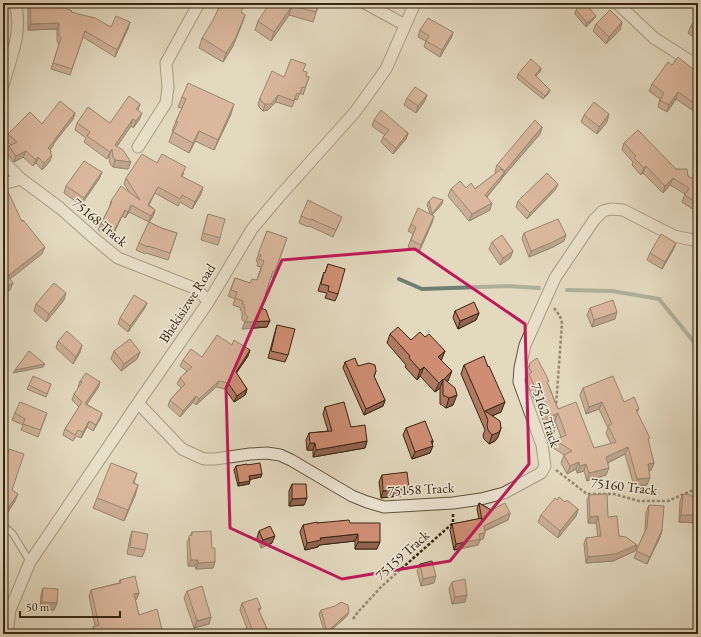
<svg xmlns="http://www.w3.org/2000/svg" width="701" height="637" font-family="'EB Garamond',serif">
<rect width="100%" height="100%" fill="#e3d9bf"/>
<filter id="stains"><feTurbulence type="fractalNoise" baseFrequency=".005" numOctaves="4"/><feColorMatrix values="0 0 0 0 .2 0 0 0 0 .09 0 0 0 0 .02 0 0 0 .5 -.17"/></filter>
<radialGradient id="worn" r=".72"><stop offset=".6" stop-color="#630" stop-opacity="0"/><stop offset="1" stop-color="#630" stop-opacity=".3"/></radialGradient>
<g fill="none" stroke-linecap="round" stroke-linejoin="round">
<path stroke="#6f7f71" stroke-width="4" d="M399 279 422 289 508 286 539 288
M567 290 612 291 659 299 698 347"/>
<defs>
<path id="service" d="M3 525 13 534 30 562"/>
<path id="minor" d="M365 3 405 25
M617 3 654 38 698 66
M3 85C11 57 23 31 15 3
M138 147 166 103 168 87 166 63 199 3
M3 161 21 179 60 208 96 240 118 258 194 288 209 301
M3 184 21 179
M138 403 182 449 195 455 204 459H215L250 454 267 453 280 455 291 460 352 496 367 502 384 507 453 503 481 499 504 493 541 473 545 466 542 445 519 382 520 368 525 345 555 278 594 220 603 211 611 209 623 210 674 236 698 241
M7 634 10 610 30 562 138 403 209 301 252 229 278 198 355 112 386 69 415 3"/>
</defs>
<use href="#service" stroke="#62533c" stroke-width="8"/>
<use href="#minor" stroke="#62533c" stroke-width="13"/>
<path stroke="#372611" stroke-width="2.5" stroke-dasharray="3 2" stroke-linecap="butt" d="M554 308 560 316 562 323 556 406
M698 382 694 439 698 454
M553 438 555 419
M556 470 587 494H614L639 501H668L698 488
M353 619 358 612 382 586 453 523V513"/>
<use href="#service" stroke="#ede6d5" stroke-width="5.5"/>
<use href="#minor" stroke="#ede6d5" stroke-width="11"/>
</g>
<path fill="#b27a64" stroke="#372611" d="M28 3H60L65 8 71 12 111 27 130 22 115 57 83 37 70 75 51 69 59 45 57 41V29L28 30Z
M291 3H326L325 6 319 4 313 22 289 15 271 41 255 30 258 21 290 5Z
M484 3H490L487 6Z
M630 3H638L636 4Z
M576 10 594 19 586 27 575 14Z
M242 13 245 15 242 24 233 46 223 62 199 48 202 38Z
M698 16V40L688 33 691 26Z
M596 24 620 30 606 44 593 31Z
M420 30 453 32 451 38 440 57 424 47 426 41 418 37Z
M672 65 698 73V114L676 99 667 112 658 107 660 99 649 91 652 84Z
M541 68 540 72 536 76 550 90 548 94 543 99 517 78 518 74Z
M303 71 306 76 309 77 303 95 300 93 297 100 295 99 292 107 276 102 268 110 263 111 259 107 258 104 260 98 284 77Z
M427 95 424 102 416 113 404 105 407 98Z
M182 97 231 114 214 150 195 141 189 153 169 142 173 131H172L176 121 182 108 178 107Z
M140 104 138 110 139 120 133 128 131 126 117 146 128 169 113 167 110 164 109 156 107 159 84 142 86 138 75 130 77 123H110Z
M75 113 73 119 54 143 53 146 50 150 51 151 50 161 42 170 36 163 33 166 23 157 14 162 6 152 9 146 11 145 6 141 8 134Z
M584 115 607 122 597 134 581 122Z
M374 120 408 133 406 139 393 154 381 142 383 137 385 135 372 126Z
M542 127 540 134 502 178 501 180 487 197 490 210 469 221 448 196 451 189 466 188 475 189 496 173 495 172 497 165Z
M624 143 676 169 688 176 698 182V215H694V210L682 202 685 194 670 185 663 193 643 173 641 175 632 165 633 162 622 150Z
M157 163 184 173 182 176 201 194 192 209 180 202 178 206 155 193 149 205 155 210 153 216 149 222 161 228 177 233 168 260 146 253 145 254 136 250 139 243 149 222 129 212 125 218 122 216 112 237 98 230 109 208 111 201 129 192 124 184 126 178Z
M102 172 99 179 81 205 64 193 66 186Z
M556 189 527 219 516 207 518 201Z
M429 201 442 204 432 215 434 216 419 252 408 247 413 234 408 231 411 224 430 214 427 204Z
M208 214 220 238 218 245 201 240 206 221Z
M301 216 339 224 333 237 309 226 308 227 299 223Z
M267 231 287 238 273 278 271 277 265 295 261 309 267 327 242 329 245 322 242 320V311L240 310 241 308 233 305 235 299 228 296 235 278 250 283 257 280 261 267 257 266 258 262 256 261Z
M524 233 564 241 553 247 529 257 522 239Z
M492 242 513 251 510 258 500 265 489 249Z
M676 243 673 250 662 269 647 260 650 253Z
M328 264 338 294 335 301 325 298 327 293 318 291 324 272 325 273Z
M64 300 46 322 34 311 36 304Z
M147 303 144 309 128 332 118 324 120 318Z
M590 308 615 319 592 327 587 315Z
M455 311 479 313 476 320 458 329 453 318Z
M277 325 288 355 285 362 268 358 275 332Z
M390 334 411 340 425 337 445 351 441 360 448 381 447 382 453 405 446 408 440 404V388L435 392 420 376 417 380 405 367 406 365 387 343Z
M58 341 82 345 80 352 73 364 56 348Z
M114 351 140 352 137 359 121 371 111 359Z
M248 356 236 373 247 389 245 395 234 402 225 389 216 387 196 405 193 402 180 417 168 406 170 400 181 388 177 384 180 378 187 371 180 366 183 360 202 357Z
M345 362 358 366 376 371 374 377 385 400 383 406 364 415 343 368Z
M530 363 548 384 558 409 594 448 611 444 606 433 608 428 599 409 586 414 580 395 583 388 624 402 639 409 637 412 648 442 654 463 651 470 649 471 647 485 634 486 625 454 608 463 606 475 587 481 584 471 577 473 576 469 567 474 561 463 564 455 552 447 555 440 561 437 555 421 545 425 526 381 528 377 526 375 527 370Z
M464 365 501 412 492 416 501 428 498 437 495 441 489 444 484 439 483 435 485 430 461 374Z
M80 381 100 382 98 388 86 404 102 413 100 419 93 431 87 427 81 438 76 436 73 441 63 435 65 429 79 407 72 400 74 394 79 388 78 387Z
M51 384 46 397 27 389 29 385Z
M325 407 351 427 367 441 365 448 313 457V450H307L306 440 309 433 328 431 323 414Z
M15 413H47L38 437 21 430 23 425 12 420Z
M406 428 433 441 430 453 412 459 403 435Z
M3 462 15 501 6 515 3 513Z
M247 465 261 477 250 479 249 484 238 486 234 470 236 466Z
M137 473 134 483 138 485 124 521 93 508 97 498Z
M382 475 409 488 407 495 381 498 379 482Z
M292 484 304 505 289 506V491Z
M683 494 697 523 679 522 680 501Z
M589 495 608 517 619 536 637 545 635 551 613 561 586 563 584 544 586 538 598 537 596 523H588L587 501Z
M565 502 578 509 576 516 558 538 538 522 541 515Z
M479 503 491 510 510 513 508 520 485 531 483 539 480 540 478 545 454 550 450 530 452 524 479 519 477 509Z
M649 505 662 530 660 537 647 564 634 558 645 532 646 512Z
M317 523H350L377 549H355V541L319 545 318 547 305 550 300 532 303 525Z
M132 531 145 550 142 557 127 554 130 538Z
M259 531 272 543 261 548 257 538Z
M192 532 212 548 213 568 196 569 195 566H188L187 542Z
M420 564 434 583 421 586 417 571Z
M120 580 139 593 136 600H135L139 615 163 634H91L93 627 95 626 89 596 91 590 119 583Z
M452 582 465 602 452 604 449 589Z
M43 588 57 603 54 610 40 609 41 595Z
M187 591 209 624 194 628 184 598Z
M242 603 261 608 259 612 268 631 266 634H249L240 610Z
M321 610 347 616 327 634H325L319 614Z"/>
<path fill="#916351" stroke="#372611" d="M292 6 289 15 271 41 274 32Z
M245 15 233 46 223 62 226 53Z
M596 16 594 19 586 27 587 23Z
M130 22 128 29 115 57 117 50Z
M622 22 620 30 606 44 609 37Z
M59 23 57 29 28 30 31 24Z
M453 32 451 38 440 57 442 50Z
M541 68 540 72 533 79 535 75Z
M550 90 548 94 543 99 545 96Z
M678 92 676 99 667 112 669 105Z
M278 95 276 102 268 110 263 111 265 104Z
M427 95 424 102 416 113 418 106Z
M234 104 231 114 214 150 218 140Z
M75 113 73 119 54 143 53 146 46 154 48 148Z
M142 113 139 120 133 128 136 121Z
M609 114 607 122 597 134 599 127Z
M133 119 131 126 113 152 115 145Z
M542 127 540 134 502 178 505 171Z
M199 131 195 141 189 153 193 143Z
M408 133 406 139 393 154 396 148Z
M112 149 109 156 107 159 110 152Z
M26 151 23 157 14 162 16 156Z
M52 155 50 161 42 170 44 163Z
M38 157 36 163 33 166 36 160Z
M115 160 131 162 128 169 113 167Z
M646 166 643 173 641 175 644 168Z
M102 172 99 179 81 205 84 198Z
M504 173 501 180 482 202 485 195Z
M673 178 670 185 663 193 665 186Z
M558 184 556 189 527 219 530 213Z
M203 187 201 194 192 209 195 202Z
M443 200 442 204 430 217 432 214Z
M492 203 490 210 469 221 472 214Z
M131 205 129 212 125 218 128 212Z
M696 208H698V215H694Z
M125 210 122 216 112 237 114 231Z
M155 210 153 216 149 222 151 216Z
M434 216 432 223 419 252 421 245Z
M566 235 564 241 553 247 529 257 531 251Z
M676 243 673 250 662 269 665 262Z
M45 247 42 254 5 283 8 276Z
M513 251 510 258 500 265 503 258Z
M13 283 10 290 3 295V289Z
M66 293 64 300 46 322 49 314Z
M147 303 144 309 128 332 130 326Z
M617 312 615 319 592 327 594 320Z
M479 313 476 320 458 329 460 321Z
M270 321 267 327 242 329 245 322Z
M82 345 80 352 73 364 76 357Z
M250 350 248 356 233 378 236 372Z
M445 351 441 361 438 357Z
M140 352 137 359 121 371 124 364Z
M45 364 43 367 13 373 15 370Z
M424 367 420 376 417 380 420 370Z
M452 371 448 381 443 385 444 379Z
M443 379 440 388 435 392 439 383Z
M219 381 216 387 196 405 199 399Z
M100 382 98 388 83 410 85 404Z
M247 389 245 395 234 402 237 396Z
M457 395 453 405 446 408 449 398Z
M196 396 193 402 180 417 183 411Z
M385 400 383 406 364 415 366 409Z
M505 402 501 412 487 418 485 411Z
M602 402 599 409 586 414 589 407Z
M102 413 100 419 93 431Z
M558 413 555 421 545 425 548 418Z
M89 421 87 427 81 438 83 432Z
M501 428 498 437 495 441 489 444 492 435Z
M367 441 365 448 313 457 316 450Z
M431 441H433L431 446H433L430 453 412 459 415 452Z
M310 443H315L313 450H307Z
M628 447 625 454 603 465 606 457Z
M579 462 576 469 567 474 570 466Z
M654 463 651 470 646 471 648 464Z
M586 464 584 471 577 473 580 466Z
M609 468 606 475 587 481 589 473Z
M262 474 261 477 248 480 249 476Z
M650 478 647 485 634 486 637 479Z
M250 481 249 484 238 486 239 483Z
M138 485 135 496 124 521 128 510Z
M409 488 407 495 381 498 383 491Z
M18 494 15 501 6 515 8 508Z
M307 498 304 505 289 506 292 499Z
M578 509 576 516 558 538 560 531Z
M510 513 508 520 481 532 484 526Z
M681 515H698V519L697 523 679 522Z
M598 516 596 523H588L590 517Z
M662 530 660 537 647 564 650 557Z
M485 533 483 539 480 540 478 545 454 550 456 544 479 534Z
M358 534 355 541 319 545 318 547 305 550 307 543 320 538Z
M275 536 272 543 261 548 263 540Z
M358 542H380L377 549H355Z
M637 545 635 551 613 561 586 563 588 557Z
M191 560H198L195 566H188Z
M215 562 213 568 196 569 198 563Z
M436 576 434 583 421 586 423 579Z
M139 593 136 600 131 601 134 594Z
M467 595 465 602 452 604 455 597Z
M42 602 57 603 54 610 40 609Z
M349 612 347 616 327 634H326L327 632Z
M211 617 209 624 194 628 197 621Z
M268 631 266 634H260Z"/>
<path fill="#cf8e74" stroke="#372611" d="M30 3H60L66 5 65 8 72 11 71 12 95 18 111 27 116 16 130 22 117 50 85 31 72 69 53 63 61 38 59 35V23L31 24Z
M221 3H245L241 12 245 15 236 37 226 53 202 38 213 20Z
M270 3H287L291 6 292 3H319L316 12 292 6 274 32 258 21Z
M585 3 596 16 587 23 576 10Z
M610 10 622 22 609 37 596 24Z
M698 16V31L691 26Z
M428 18 453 32 442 50 426 41 429 36 420 30Z
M3 30 8 33 3 43Z
M678 57 698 73V106L678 92 669 105 660 100 664 93 652 84 668 62 672 65Z
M291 59 306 64 303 71 307 72 306 76 309 77 305 88 302 87 300 94 297 93 294 101 278 95 271 104H265L261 101 260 98 272 71 284 77Z
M531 59 541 68 535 75 550 90 545 96 518 74Z
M188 83 234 104 218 140 199 131 193 143 173 132 178 122 176 121 186 99 182 97Z
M415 87 427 95 418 106 407 98Z
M129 96 140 104 136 109 142 113 136 121 133 119 115 145 123 150 131 162 115 160 113 157 112 149 110 152 87 136 90 132 77 123 88 107 110 123Z
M60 101 75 113 55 139V140L48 148 51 151 50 153 52 155 44 163 38 157 36 160 26 151 16 156 9 146 17 142 8 134 30 112 42 124Z
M594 102 609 114 599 127 584 115Z
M381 110 408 133 396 148 383 137 389 130 374 120Z
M535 120 542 127 505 171 497 165Z
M638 130 676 169H687L688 176 698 182V208H696L697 203 685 195 689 188 673 178 665 186 646 166 644 168 634 158 636 156 624 143Z
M142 154 157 163 162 154 186 167 181 176 203 187 195 202 182 195 180 199 158 187 148 205 155 210 151 216 131 205 128 212 125 210 114 231 101 224 112 202 111 201 121 186 140 200 126 178Z
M84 161 102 172 84 198 66 186Z
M501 169 504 173 485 195 492 203 472 214 451 189 460 181 466 188 471 183 475 189Z
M547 173 558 184 530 213 518 201Z
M7 189 22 222 23 220 45 247 8 276 13 283 3 289V191Z
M433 197 443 200 432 214 429 201Z
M308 200 342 217 336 230 311 219V220L301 216Z
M418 208 434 216 421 245 411 240 416 227 411 224Z
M208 214 225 219 220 238 203 233Z
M558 219 566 235 555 241 531 251 524 233Z
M149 222 161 228 177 233 170 253 148 246V247L139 243Z
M267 231 287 238 275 271H273L265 295H266L261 308 266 310 270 321 245 322 248 317 245 314 244 304H242L243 301 235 298 237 292 231 290 235 278 250 283 252 279 257 280 264 261 259 259 261 255 258 254Z
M661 234 676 243 665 262 650 253Z
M502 235 513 251 503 258 492 242Z
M328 264 345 269 338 294 328 291 329 286 321 284 324 272 325 273Z
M54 283 66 293 49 314 36 304Z
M134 295 147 303 130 326 120 318Z
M613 300 617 312 594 320 590 308Z
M474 302 479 313 460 321 455 311Z
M277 325 295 329 288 355 271 351Z
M398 327 411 340 420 332 425 337 429 334 445 351 438 357 452 371 444 379 455 388 457 395 449 398 443 395V379L439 383 424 367 420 370 409 358 410 356 390 334Z
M67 331 82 345 76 357 58 341Z
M217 335 232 345 234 340 250 350 236 372 247 389 237 396 228 383 219 381 199 399 196 396 183 411 170 400 185 384 180 378 192 367 183 360 191 349 202 357Z
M130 339 140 352 124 364 114 351Z
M29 351 45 364 15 370Z
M484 356 488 367 489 366 505 402 485 411 500 421 501 428 499 432 492 435 488 430 487 425 488 420 464 365Z
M355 358 358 366 369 363 375 365 376 371 374 376 385 400 366 409 345 362Z
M537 358 549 381 547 382 558 409 576 402 594 448 616 442 608 426 612 424 602 402 589 407 583 388 613 376 624 402 634 397 639 409 636 410 650 438 648 439 654 463 648 464 650 478 637 479 628 447 606 457 609 468 589 473 586 464 580 466 579 462 570 466 564 455 572 451 555 440 566 435 558 413 548 418 529 374 532 372 529 368 530 363Z
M86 373 100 382 85 404 102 413 96 425 89 421 83 432 78 430 75 435 65 429 82 402 74 394 82 382 80 381Z
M33 376 51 384 47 394 29 385Z
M20 402 47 413 40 430 23 424 25 419 15 413Z
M344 402 351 427 365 425 367 441 316 450 315 443H310L309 433 332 431 325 407Z
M425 421 433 441H431L433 446 415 452 406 428Z
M9 449 24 454 12 490 18 494 8 508 3 505V462L4 463Z
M111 463 137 473 133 483 138 485 128 510 97 498Z
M260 463 262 474 249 476 250 481 239 483 236 466 247 464V465Z
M407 472 409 488 383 491 382 475Z
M292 484H306L307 498 292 499Z
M607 494 608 517 617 516 619 536 626 537 637 545 615 554 588 557 586 538 601 536 598 516 590 517 589 495Z
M683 494 690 495 698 499V515H681Z
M559 497 565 502 567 500 578 509 560 531 541 515 555 498 557 500Z
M479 503 491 510 505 503 510 513 484 526 485 533 479 534 480 539 456 544 452 524 482 518V521Z
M649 505 664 506 662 530 650 557 636 551 647 527Z
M349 520 350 523H380V542H358V534L320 538 321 540 307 543 303 525 317 522V523Z
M270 526 275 536 263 540 259 531Z
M132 531 148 534 145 550 130 547Z
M211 531 212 548H215V562L198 563V560H191L189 536 192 535V532Z
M432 561 436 576 423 579 420 564Z
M135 576 139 593 134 594 139 615 157 609 163 634H95L93 627 99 625 91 590 121 583 120 580Z
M465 579 467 595 455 597 452 582Z
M202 586 211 617 197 621 187 591Z
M43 588 58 589 57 603 42 602Z
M257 598 261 608 258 609 268 631 260 634H254L242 603Z
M341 602 348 605 349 612 327 632 321 610 335 606Z
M356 630 358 634H344Z"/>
<path d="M0 0H701V637H0ZM415 249 525 324 529 464 450 561 342 579 230 528 226 388 282 260Z" fill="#e3d9bf" fill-opacity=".55" fill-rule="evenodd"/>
<path fill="none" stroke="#c2185b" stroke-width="3" stroke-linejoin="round" d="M415 249 525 324 529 464 450 561 342 579 230 528 226 388 282 260Z"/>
<g text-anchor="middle" stroke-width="3.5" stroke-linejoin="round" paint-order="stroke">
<g font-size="14" fill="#372611" stroke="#ede6d5">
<text transform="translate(100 222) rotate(40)" y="5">75168 Track</text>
<text transform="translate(187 303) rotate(-57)" y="5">Bhekisizwe Road</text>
<text transform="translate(546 415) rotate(72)" y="5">75162 Track</text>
<text transform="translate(624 486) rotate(7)" y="5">75160 Track</text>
<text transform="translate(421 489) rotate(-3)" y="5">75158 Track</text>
<text transform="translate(402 555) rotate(-42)" y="5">75159 Track</text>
</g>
</g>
<rect width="701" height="637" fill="none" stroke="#e3d9bf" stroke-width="16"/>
<rect x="4" y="4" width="693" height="629" fill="none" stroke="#372611" stroke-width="2"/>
<rect x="8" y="8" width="685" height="621" fill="none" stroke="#372611"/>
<path d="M20 611v6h100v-6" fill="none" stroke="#372611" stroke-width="2"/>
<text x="26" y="611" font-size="12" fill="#372611" stroke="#ede6d5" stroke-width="3" paint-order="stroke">50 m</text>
<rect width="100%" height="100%" filter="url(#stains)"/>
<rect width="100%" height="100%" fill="url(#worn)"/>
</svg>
